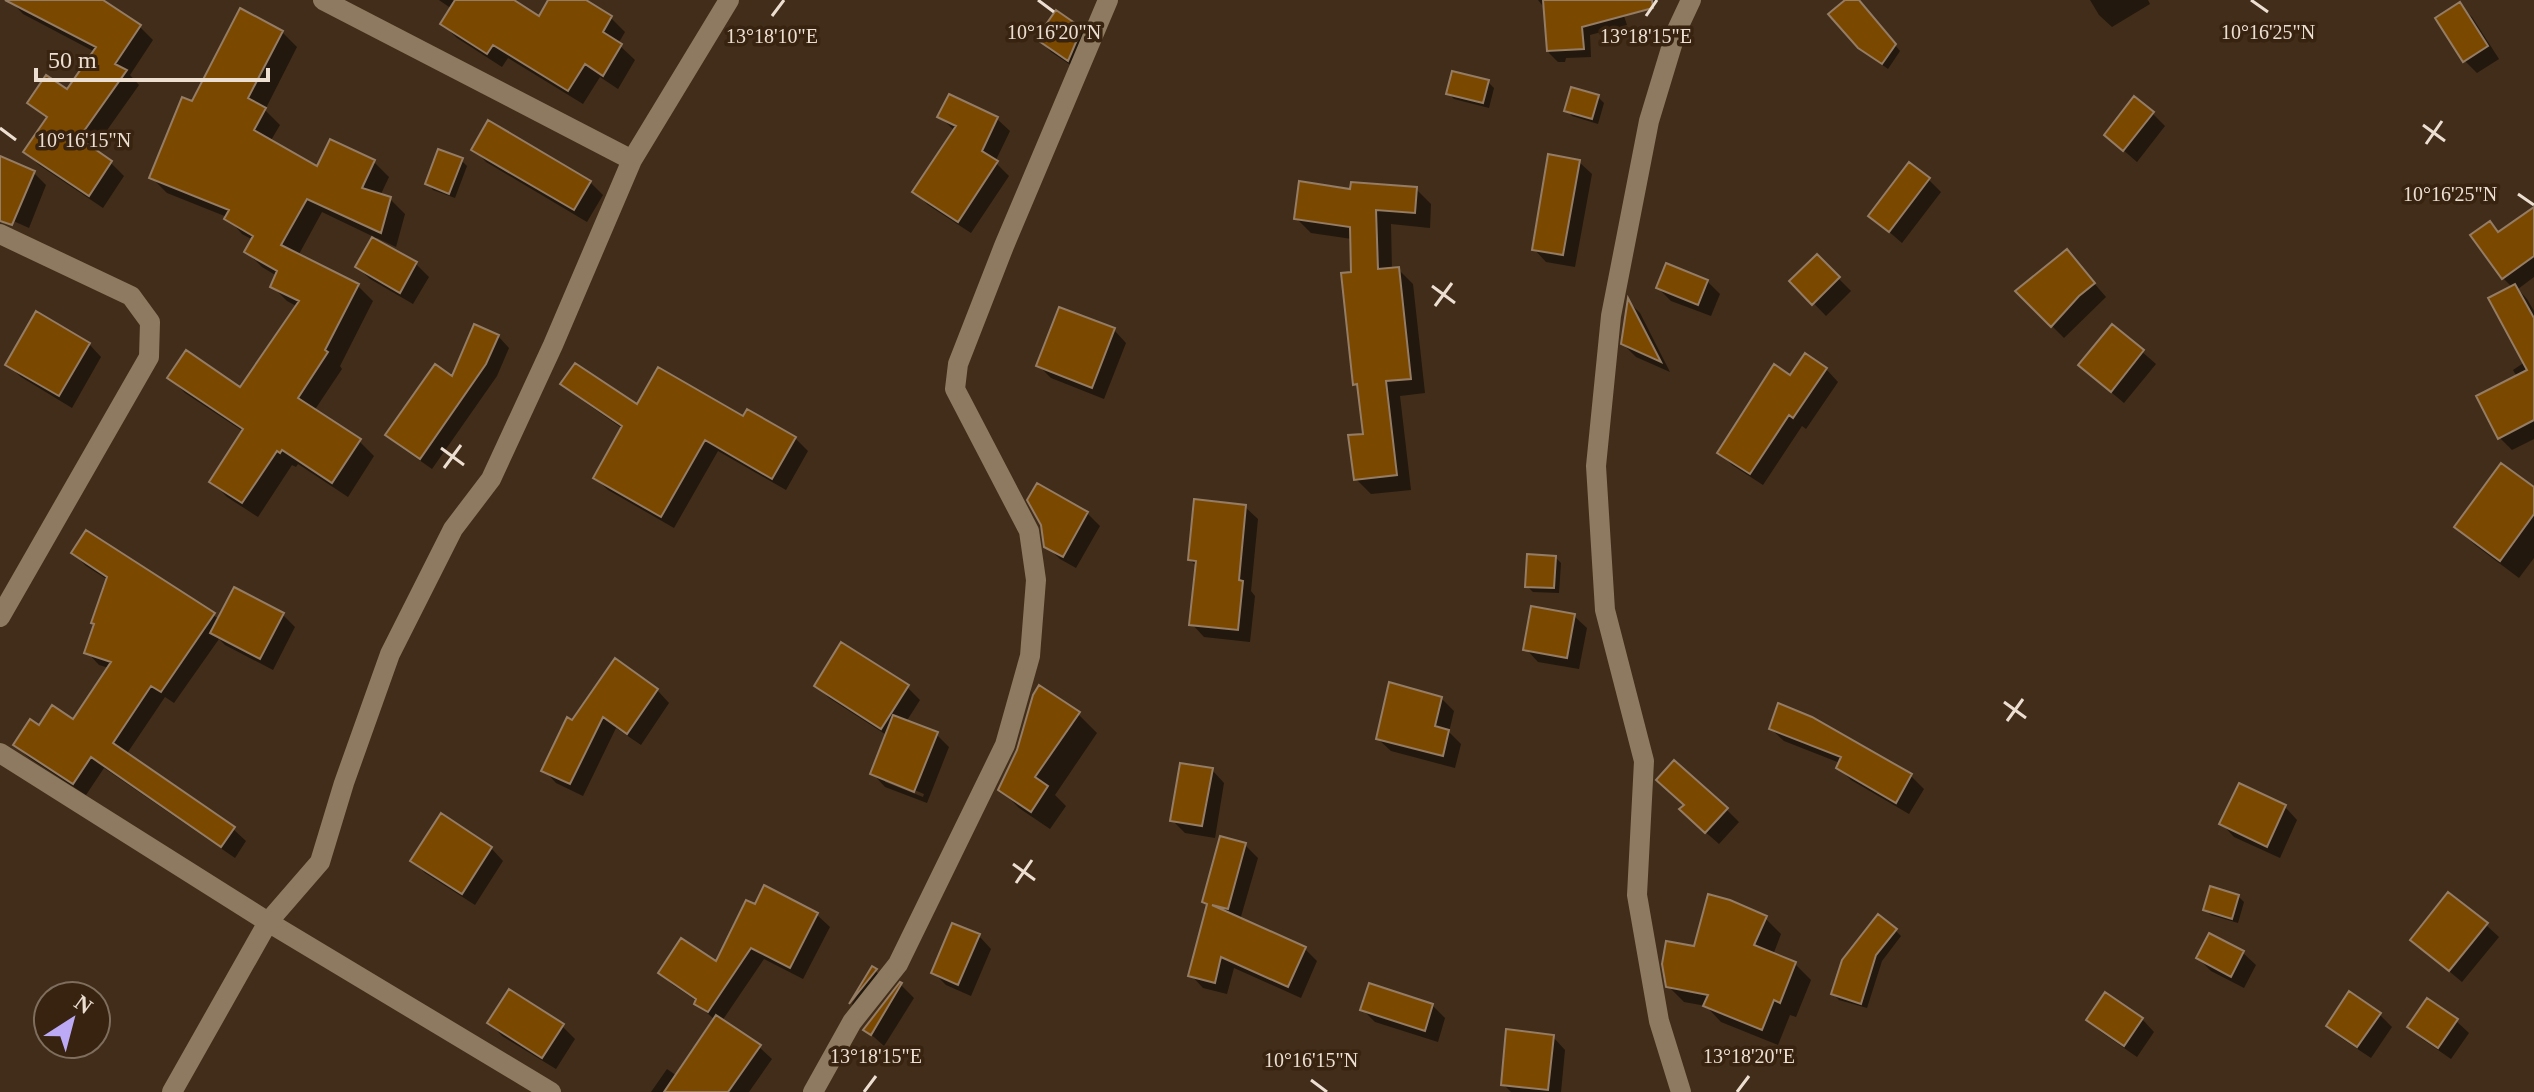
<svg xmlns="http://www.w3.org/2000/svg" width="2534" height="1092" font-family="Georgia,serif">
<rect width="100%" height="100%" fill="#412d19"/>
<path fill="#0007" fill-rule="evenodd" d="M10 0H105L103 2 139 26 153 40 130 75 139 85 93 150 111 163 124 176 103 208 39 165 26 152 48 120 29 103 67 92 95 52 23 14Z
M439 0H511L540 19 551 0H582L611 18 625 32 618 44 635 60 618 89 600 77 583 104 508 58 502 67 457 38 442 24 452 9Z
M1538 0H1616L1620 4 1627 25 1590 35 1591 57 1566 58 1565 62H1558L1549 53 1546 10Z
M1848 0H1857L1900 51 1888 69 1867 54Z
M2090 0H2148L2150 4 2112 27 2099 15Z
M2459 5 2472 17 2499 59 2477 73 2464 60Z
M1081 29 1094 42 1081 72 1051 52 1039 39Z
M282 32 297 47 265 110 280 125 270 142 318 169 374 162 389 177 380 196 390 199 405 214 396 247 377 238 375 241 416 264 429 277 413 304 370 279 357 267 374 237 322 212 298 256 358 286 373 301 340 366 342 369 314 411 359 441 374 456 348 497 298 464 296 467 292 465 258 517 227 497 212 482 244 432 185 393 170 378 241 390 298 307 287 301 272 286 277 276 262 267 247 252 253 240 242 234 227 217 167 193 152 178 193 104Z
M1488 82 1494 88 1489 108 1454 99 1448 93Z
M950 96 997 119 1010 131 995 162 1009 176 971 233 928 205 915 192 955 131 940 117Z
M1598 97 1604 103 1598 124 1572 116 1567 110Z
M2153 114 2165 126 2137 162 2106 135Z
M474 149 590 182 603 195 587 222 486 162Z
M0 158 34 173 46 185 29 228 0 215Z
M461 160 467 166 455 198 433 190 428 184Z
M1579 162 1592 174 1575 267 1546 262 1534 249Z
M1928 179 1941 192 1902 243 1871 216Z
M1416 189 1431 204 1430 228 1391 224 1392 270 1398 269 1413 284 1425 393 1400 396 1411 490 1371 494 1356 479 1365 436 1360 389 1355 384 1352 239 1311 233 1296 218 1352 191Z
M2534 209V277L2518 289 2527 299 2534 311V439L2512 450 2500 438 2517 377 2513 370 2525 362 2512 287 2503 278 2490 224 2500 234Z
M2067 252 2106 297 2064 338 2018 292Z
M1817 257 1851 291 1826 316 1792 281Z
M1707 281 1720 294 1711 316 1671 301 1658 288Z
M1629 302 1640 313 1670 372 1636 357 1623 344Z
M2112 326 2156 364 2124 403 2093 377Z
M1114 330 1126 343 1104 399 1051 378 1039 366Z
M498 336 509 348 497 376 432 469 399 446 388 434Z
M89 344 101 357 72 408 21 377 8 365Z
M1826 369 1838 382 1806 429 1802 426 1763 485 1732 465 1720 453 1791 378Z
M563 384 638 407 743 419 795 438 808 451 786 490 718 451 674 528 608 490 595 478 623 429 576 396Z
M2534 489V558L2519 578 2475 545 2456 527Z
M1245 507 1258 519 1251 591 1255 596 1250 642 1204 637 1192 624 1198 567 1190 560Z
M1087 513 1100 526 1076 568 1060 559 1046 546 1043 525Z
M86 533 219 619 282 614 295 627 273 670 225 645 219 639 174 703 165 697 126 755 233 829 246 841 235 858 104 768 86 795 28 757 15 745 39 728 73 722 109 668 99 665 87 652 108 580 86 566 73 553Z
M1555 557 1561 563 1559 593 1533 592 1527 586Z
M1574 616 1587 628 1579 669 1538 662 1526 649Z
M816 685 907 687 920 700 906 722 936 734 949 747 927 803 885 787 873 774 888 736 829 698ZM885 778 924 794 923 797 885 782Z
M657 690 669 703 641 745 616 728 583 796 556 783 544 770 573 723Z
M1441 698 1454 711 1449 732 1461 744 1455 768 1391 751 1378 739Z
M1078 714 1097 733 1055 795 1066 806 1050 829 1019 808 1000 789Z
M1812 718 1911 776 1924 789 1909 814 1851 780 1838 767 1840 763 1784 741 1771 729Z
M1212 770 1224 783 1215 838 1185 833 1172 820Z
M1686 805 1726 809 1739 822 1719 844 1694 822Z
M2285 807 2297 820 2280 858 2234 837 2222 824Z
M1245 845 1258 858 1240 920 1305 949 1317 961 1301 998 1234 968 1227 994 1203 988 1191 975 1209 906 1204 901Z
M491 848 503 861 475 905 425 873 412 860Z
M2238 896 2244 902 2238 923 2211 915 2205 910Z
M756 907 817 915 830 927 803 979 764 959 722 1021 759 1047 772 1059 749 1092H651L667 1069 677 1076 715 1020 696 1003 697 1001 673 985 660 973 716 964Z
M1765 918 1781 934 1773 955 1795 964 1811 980 1796 1017 1790 1015 1778 1045 1721 1022 1706 1006 1684 1002 1668 986 1696 949Z
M2486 925 2499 937 2462 982 2412 940Z
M1895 930 1901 936 1882 961 1867 1008 1839 1000 1833 994Z
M979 936 991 949 971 996 946 985 933 972Z
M2243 953 2256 965 2244 988 2211 971 2198 958Z
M873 969 889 983 863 1015 852 1004Z
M901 985 914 998 884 1046 865 1029Z
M1432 1005 1445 1018 1438 1042 1375 1022 1363 1010Z
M2379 1014 2392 1027 2371 1058 2341 1038 2328 1026Z
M2142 1019 2154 1032 2137 1057 2101 1032 2088 1020Z
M2456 1021 2469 1033 2451 1059 2422 1039 2410 1027Z
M490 1023 562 1026 575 1039 556 1069 502 1036Z
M1553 1037 1565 1050 1561 1092H1511L1503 1084Z"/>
<path fill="#7b4800" stroke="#947c65" stroke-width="2" d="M5 0H103L141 25 115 64 127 70 79 138 112 161 89 196 23 152 47 117 27 103 46 75 67 89 96 47Z
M455 0H514L539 16 548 0H586L612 16 603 32 622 44 603 76 585 64 568 91 493 45 487 54 440 24Z
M1543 0H1652L1653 8 1582 27 1584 49 1547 51Z
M1845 0H1859L1896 44 1882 64 1858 48 1828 14Z
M2460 2 2488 46 2463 62 2435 18Z
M240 8 283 31 248 98 266 108 254 130 317 166 330 139 375 160 362 188 391 197 381 233 307 199 281 245 359 284 325 350 328 352 298 398 361 439 332 483 282 450 280 453 277 451 242 503 209 482 243 429 167 378 186 350 240 387 299 301 270 287 277 271 244 252 253 236 224 219 229 210 149 178 182 97 192 101Z
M1056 10 1082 28 1068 61 1036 39Z
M1452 71 1489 80 1483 103 1446 94Z
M1571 87 1599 95 1592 119 1564 111Z
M949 94 998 117 982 151 998 161 958 222 912 192 956 126 937 117Z
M2134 96 2154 112 2123 151 2104 135Z
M488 120 591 181 574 210 471 150Z
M438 149 463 158 449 194 425 184Z
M1548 154 1580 160 1563 255 1532 250Z
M0 156 35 171 12 225 0 221Z
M1909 162 1930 178 1889 232 1868 216Z
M1299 181 1350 189 1351 182 1417 187 1415 213 1376 210 1378 269 1399 267 1411 379 1386 381 1397 475 1354 480 1348 435 1363 434 1357 384 1353 385 1341 273 1351 272 1350 227 1294 219Z
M2534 207V256L2502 279 2470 235 2490 221 2498 232Z
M372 237 417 262 400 293 355 267Z
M2067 249 2095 283 2079 296 2051 327 2015 291Z
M1817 254 1840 277 1812 305 1789 281Z
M1666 263 1708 280 1698 305 1656 288Z
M2515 284 2534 318V420L2498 439 2476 396 2527 370 2488 298Z
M1628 298 1661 362 1621 344Z
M1059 307 1115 328 1092 388 1036 366Z
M36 311 90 343 59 396 5 365Z
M474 324 499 335 486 364 420 459 385 435 435 364 452 376Z
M2112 324 2144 350 2111 392 2078 365Z
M1805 353 1827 368 1793 418 1789 415 1750 474 1717 453 1774 364 1790 375Z
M575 363 637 404 658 367 743 416 747 409 796 437 772 479 705 440 661 517 593 478 622 426 560 384Z
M2501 463 2534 487V514L2500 561 2454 527Z
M1037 483 1088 512 1063 557 1044 547 1041 525 1027 500Z
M1194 499 1246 505 1239 580 1243 581 1238 630 1189 625 1196 561 1188 560Z
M86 530 215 613 161 692 151 686 113 743 235 827 221 847 91 757 73 784 13 745 30 719 39 725 52 705 73 719 111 662 84 653 94 624 91 623 107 577 71 553Z
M1527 554 1556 556 1554 588 1525 587Z
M234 587 284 613 260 659 210 633Z
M1531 606 1575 614 1567 658 1523 650Z
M841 642 909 685 881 729 814 686Z
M615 658 658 689 627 734 603 717 570 784 541 771 567 717 572 720Z
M1389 682 1442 697 1435 726 1449 730 1443 756 1376 739Z
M1039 685 1080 712 1035 777 1048 786 1031 812 998 790 1017 750 1033 695Z
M1778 703 1812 717 1912 774 1896 803 1836 768 1841 757 1769 729Z
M893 715 938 732 914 792 870 774Z
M1674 760 1728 808 1705 833 1679 809 1684 805 1656 780Z
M1180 763 1213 768 1202 826 1170 821Z
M2239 783 2286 805 2267 847 2219 824Z
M441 813 492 847 462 894 410 861Z
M1220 836 1246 843 1228 909 1212 905 1306 947 1288 987 1221 957 1215 983 1188 976 1207 904 1202 902Z
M764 885 818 913 790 968 751 948 708 1012 694 1004 696 999 658 973 681 938 716 961 746 900 755 904Z
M2210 886 2239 895 2232 919 2203 910Z
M2448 892 2488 923 2449 971 2410 940Z
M1708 894 1730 900 1767 916 1754 945 1796 962 1780 1003 1774 1000 1762 1030 1703 1006 1708 995 1666 987 1662 964 1666 941 1694 946Z
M1878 914 1897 929 1876 955 1861 1004 1831 994 1842 960Z
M952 923 980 934 958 985 931 973Z
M2209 933 2244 951 2231 977 2196 958Z
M872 966 877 969 849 1004Z
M900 982 902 983 871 1035 863 1030Z
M1369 983 1433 1004 1425 1031 1360 1010Z
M509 989 564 1024 542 1058 487 1023Z
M2349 991 2381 1013 2357 1047 2326 1026Z
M2105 992 2143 1018 2124 1046 2086 1020Z
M2427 998 2458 1019 2438 1048 2407 1027Z
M716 1015 761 1045 728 1092H664Z
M1506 1029 1554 1035 1548 1090 1501 1085Z"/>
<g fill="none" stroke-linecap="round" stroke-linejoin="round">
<path stroke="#8e7a60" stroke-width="20" d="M323 0 632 160
M0 234 131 296 150 322 149 357 0 617
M0 753 268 922 551 1092
M172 1092 268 922 320 862 344 783 390 654 453 529 491 479 553 345 632 160 729 0
M813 1092 852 1022 898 964 1005 745 1030 656 1036 580 1029 531 955 389 958 364 1004 246 1108 0
M1681 1092 1659 1021 1637 895 1644 761 1605 610 1596 466 1611 316 1649 121 1676 32 1691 0"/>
</g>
<path fill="none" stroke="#ecdfd2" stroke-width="3" d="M1038 0 1054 12M2251 0 2268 12M772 16 784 0M1646 16 1657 0M2423 125 2445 141M0 128 16 140M2426 144 2442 121M2518 194 2534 205M1432 286 1455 303M1435 306 1452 283M441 448 464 465M444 468 461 445M2004 702 2026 718M2007 721 2023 699M1013 864 1035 880M1016 883 1032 860M1311 1080 1327 1092M864 1092 876 1076M1737 1092 1749 1076"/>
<g font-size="20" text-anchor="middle" fill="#ecdfd2" stroke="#37230f" stroke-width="7" stroke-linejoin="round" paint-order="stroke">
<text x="1054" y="39">10°16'20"N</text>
<text x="2268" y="39">10°16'25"N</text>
<text x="772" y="43">13°18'10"E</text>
<text x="1646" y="43">13°18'15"E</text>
<text x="84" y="147">10°16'15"N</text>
<text x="2450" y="201">10°16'25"N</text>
<text x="876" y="1063">13°18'15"E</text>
<text x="1749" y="1063">13°18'20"E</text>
<text x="1311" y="1067">10°16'15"N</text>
</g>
<g transform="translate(72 1020) rotate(36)"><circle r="38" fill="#37230f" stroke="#7f6e5d" stroke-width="2"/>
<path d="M0-6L14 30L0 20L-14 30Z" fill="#bcaaf6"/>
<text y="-12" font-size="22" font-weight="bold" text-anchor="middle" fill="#ecdfd2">N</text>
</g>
<path d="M36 68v12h232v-12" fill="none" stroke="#ecdfd2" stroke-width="4"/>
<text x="48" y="68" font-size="24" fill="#ecdfd2" stroke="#37230f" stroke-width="6" paint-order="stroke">50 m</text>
</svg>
